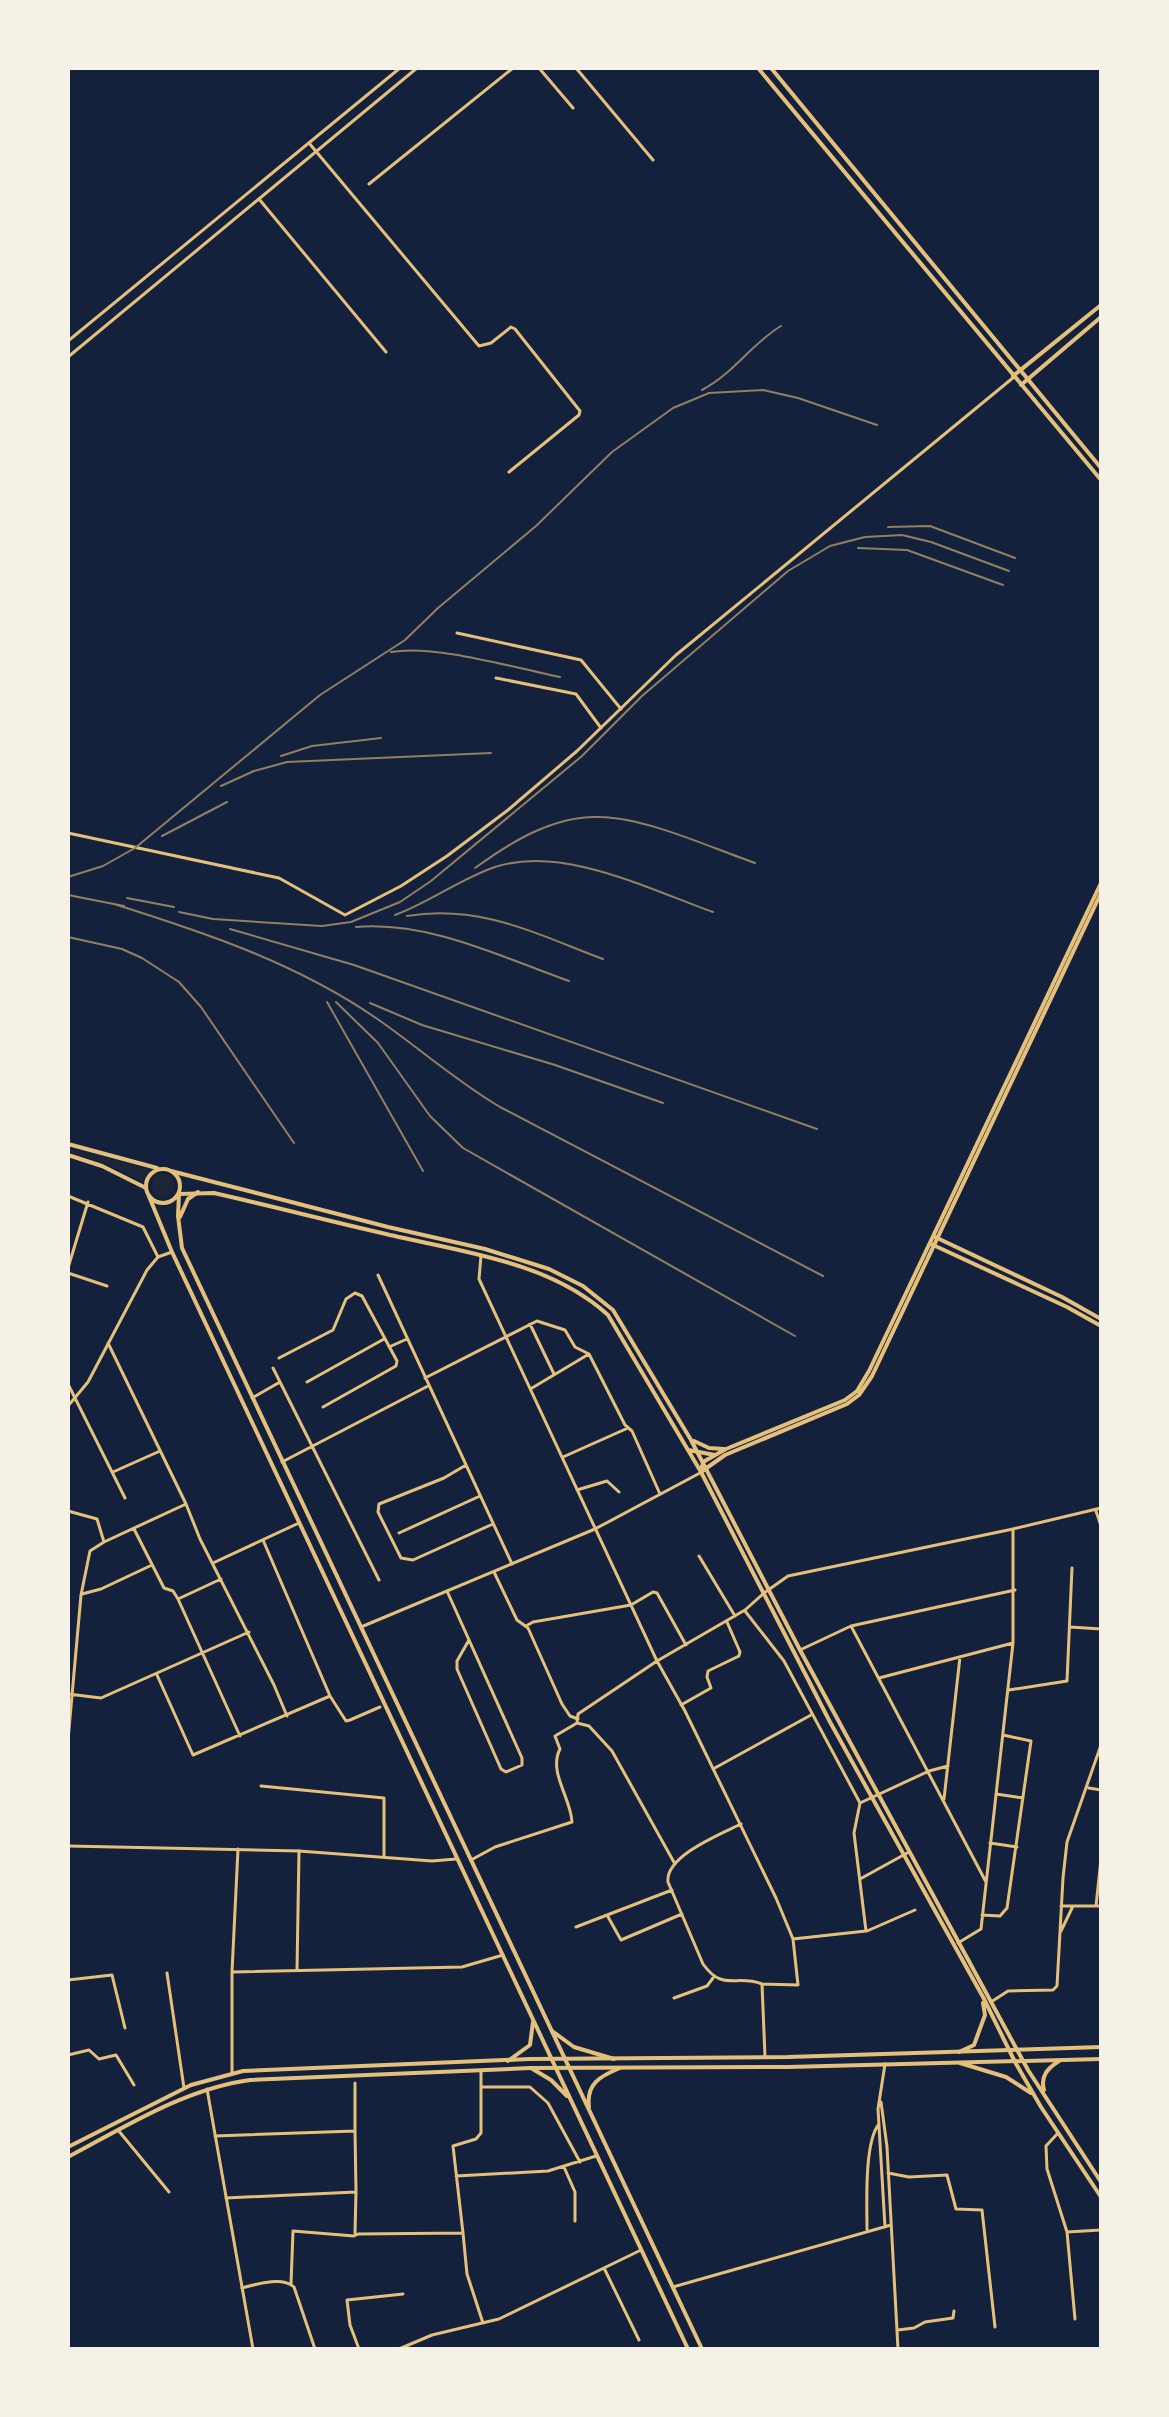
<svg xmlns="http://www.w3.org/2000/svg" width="1169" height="2417" font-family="'Fira Sans Condensed',sans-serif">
<rect width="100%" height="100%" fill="#14213d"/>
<path fill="#1d2539" d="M68 1148 143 1168 149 1170 142 1181 105 1163 68 1152Z
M152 1185a11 11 0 1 1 22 0a11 11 0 1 1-22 0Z"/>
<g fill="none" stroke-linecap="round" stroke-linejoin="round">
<path stroke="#e5c07b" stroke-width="3" d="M539 68 573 108
M576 68 653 160
M309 143 479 346 491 343 511 327 515 329 580 411 579 415 509 472
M369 184 513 68
M259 199 386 352
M457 633 581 660 621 709
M496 678 576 694 601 728
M68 1196 143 1227 158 1257
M481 1256 479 1279 657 1661 685 1711 776 1898 793 1939 798 1985 762 1984 765 2057
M68 1268 88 1202
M68 1273 107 1286
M378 1275 512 1564
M530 1324 554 1374
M108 1343 186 1504 200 1539 274 1685 287 1716
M389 1347 407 1339
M279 1358 333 1330 346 1299 355 1293 362 1296 397 1361 396 1366 323 1407
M273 1368 379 1580
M425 1378 537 1321 565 1330 575 1347 589 1354 625 1425 632 1431 660 1494
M307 1382 384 1339
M68 1384 125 1498
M532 1388 589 1354
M252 1398 280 1382
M68 1406 88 1382 147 1270 158 1257 172 1252
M563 1457 628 1428
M282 1462 428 1386
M466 1465 444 1478 379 1504 378 1512 401 1558 413 1560 493 1524
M113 1472 160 1451
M577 1490 607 1481 619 1492
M68 1511 97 1519 104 1542 186 1504
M1096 1511 1101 1526
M134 1529 164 1588 173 1591 178 1599 240 1736
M399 1533 480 1496
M263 1540 330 1696 346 1721 350 1720 380 1707
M699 1556 735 1616
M213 1563 299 1523
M494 1572 517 1620 528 1628 562 1704 570 1716 578 1719
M447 1591 522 1758V1765L506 1772 501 1769 457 1669V1661L469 1640
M82 1594 101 1589 152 1565
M178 1599 221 1579
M745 1611 784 1661 860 1803 854 1833 866 1931 793 1939
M526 1626 533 1622 631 1605 653 1592 657 1593 686 1645
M851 1626 986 1882
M1070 1627 1101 1629
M800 1650 851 1626 1015 1590
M157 1675 193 1755 330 1696
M879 1678 1013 1643
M1009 1690 1067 1681 1072 1568
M68 1694 101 1698 249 1632
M681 1705 711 1688 707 1677 708 1671 739 1656 740 1652 727 1622
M577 1723 589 1726 612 1751 675 1864
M68 1740 81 1595 90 1551 104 1542
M713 1769 811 1715
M261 1786 384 1798V1857
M1089 1788 1101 1790
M996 1794 1023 1798
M944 1799 960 1657
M860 1803 929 1771 948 1766
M741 1824C721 1834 665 1856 668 1882L703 1964C723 1992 736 1974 762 1984
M990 1843 1017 1847
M471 1860 495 1847 572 1822C571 1798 548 1772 560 1749L555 1736 577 1723 578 1714 657 1661 745 1610 764 1593
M860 1879 909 1852
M1061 1906H1101
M1096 1906 1101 1859
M607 1915 621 1940 682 1914
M982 1915 1000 1916 1007 1908 1031 1741 1003 1735
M576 1927 672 1890
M867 1931 915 1910
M1061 1931 1073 1906
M958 1943 981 1929 1013 1643V1529
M297 1970 299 1851
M232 1972 462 1967 503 1955
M167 1973 184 2088
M68 1980 112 1975 125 2028
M674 1998 707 1986 713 1978
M991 2002 1008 1991 1053 1990 1057 1986 1063 1878 1067 1842 1101 1745
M68 2055 89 2050 99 2059 116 2055 134 2085
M885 2064 878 2109 885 2227
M232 2073V1972L238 1849
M481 2087H530L548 2103 580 2162
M881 2102 887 2147 898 2349
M118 2130 169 2192
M355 2131 356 2192
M1058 2133 1046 2146 1047 2169 1067 2232 1075 2319
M215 2136 355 2131V2083
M564 2167 575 2192V2221
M888 2173 909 2177 947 2175 956 2209 982 2210 995 2327
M456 2176 548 2171 596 2156
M226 2198 356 2192 355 2233
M867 2230C867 2205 864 2142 879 2124
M1067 2232 1101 2230
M463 2233 453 2146 476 2139 481 2133V2071
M604 2268 639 2340
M291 2284 293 2231 354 2236 358 2234 463 2233 467 2274 483 2323
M673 2287 891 2225
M242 2288C257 2284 282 2276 294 2287L315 2349
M898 2330 914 2328 925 2322 953 2318 954 2311
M359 2349 350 2325 347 2300 403 2294
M399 2349 432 2335 499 2319 641 2250"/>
<path stroke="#e5c07b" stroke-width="3" d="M68 341 400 68
M68 357 417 68
M68 833 279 878 345 915 401 886 447 856 508 810 577 751 676 655 1014 377
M764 1593 788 1576 1013 1529 1101 1508
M361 1627 595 1529 700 1473
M68 1846 299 1851 432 1861 456 1859
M207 2089 253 2349"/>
<path stroke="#e5c07b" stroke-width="4" d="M758 68 1101 480
M771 68 1101 468
M1013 376 1101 305
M1021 385 1101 317
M935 1237 1062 1297 1101 1319
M931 1244 1067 1307 1101 1326
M68 2147 191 2085 243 2071 529 2059 788 2057 1101 2047
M68 2157C125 2127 184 2089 250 2080L531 2068 788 2067 1101 2059"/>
<path stroke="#e5c07b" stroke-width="4" d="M171 1171 388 1227 485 1249 549 1269 583 1286 613 1310 691 1440 800 1650 1028 2070 1101 2182
M179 1194 214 1193C271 1206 329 1221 386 1234 461 1252 549 1261 608 1315L701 1472 830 1722 983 1997 1015 2062 1041 2107 1101 2197
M694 1441 709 1448 724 1449
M688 1450 715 1455
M701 1472 703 1462 726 1449 845 1400 857 1391 869 1371 1101 883
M701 1472 725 1455 847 1404 859 1395 872 1376 1101 893
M959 2052 974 2045 985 2015 983 2003
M960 2063 1006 2077 1031 2093
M1044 2090C1040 2076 1048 2068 1059 2061"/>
<path stroke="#e5c07b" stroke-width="4" d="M68 1144 157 1168
M68 1155 102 1166 146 1188
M146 1186a17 17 0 1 1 34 0a17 17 0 1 1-34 0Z
M148 1194 172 1252 688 2349
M179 1194 178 1216 182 1248 702 2349
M180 1217 188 1199 198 1192
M552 2031 574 2047 614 2059
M508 2061 530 2045 533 2022
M531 2068 551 2080 567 2096
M589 2107C586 2084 600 2076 620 2068"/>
<path stroke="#918062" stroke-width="2" d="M702 390C733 374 751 344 781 326
M888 527 930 526 1015 558
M858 548 907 550 1003 585
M391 652C434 644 515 668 560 677
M281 756 312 746 381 738
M221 786 254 771 287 762 491 753
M162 836 227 802
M475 868C511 842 554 815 600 817 647 818 709 847 755 863
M68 877 103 866 135 848 320 695 405 640 438 608 536 526 612 452 673 408 709 393 763 390 798 398 877 425
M68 895 124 906
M127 898 174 907
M114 904C206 933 296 963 376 1018 418 1047 456 1081 500 1107L823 1276
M179 912 213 919 322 926 351 922 400 902 431 881 582 756 642 696 788 571 830 546 865 537 902 535 931 542 1009 571
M395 915C430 902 460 879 495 867 563 845 648 889 713 912
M407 916C481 904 536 934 603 959
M356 927C430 921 501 957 569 981
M230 929 354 965 817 1129
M68 937 122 949 142 958 179 982 201 1007 294 1143
M327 1002 423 1171
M336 1002 378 1043 430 1116 463 1148 795 1336
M370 1003 422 1025 555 1065 663 1103"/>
</g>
<rect width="1169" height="2417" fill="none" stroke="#f6f1e7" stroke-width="140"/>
</svg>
